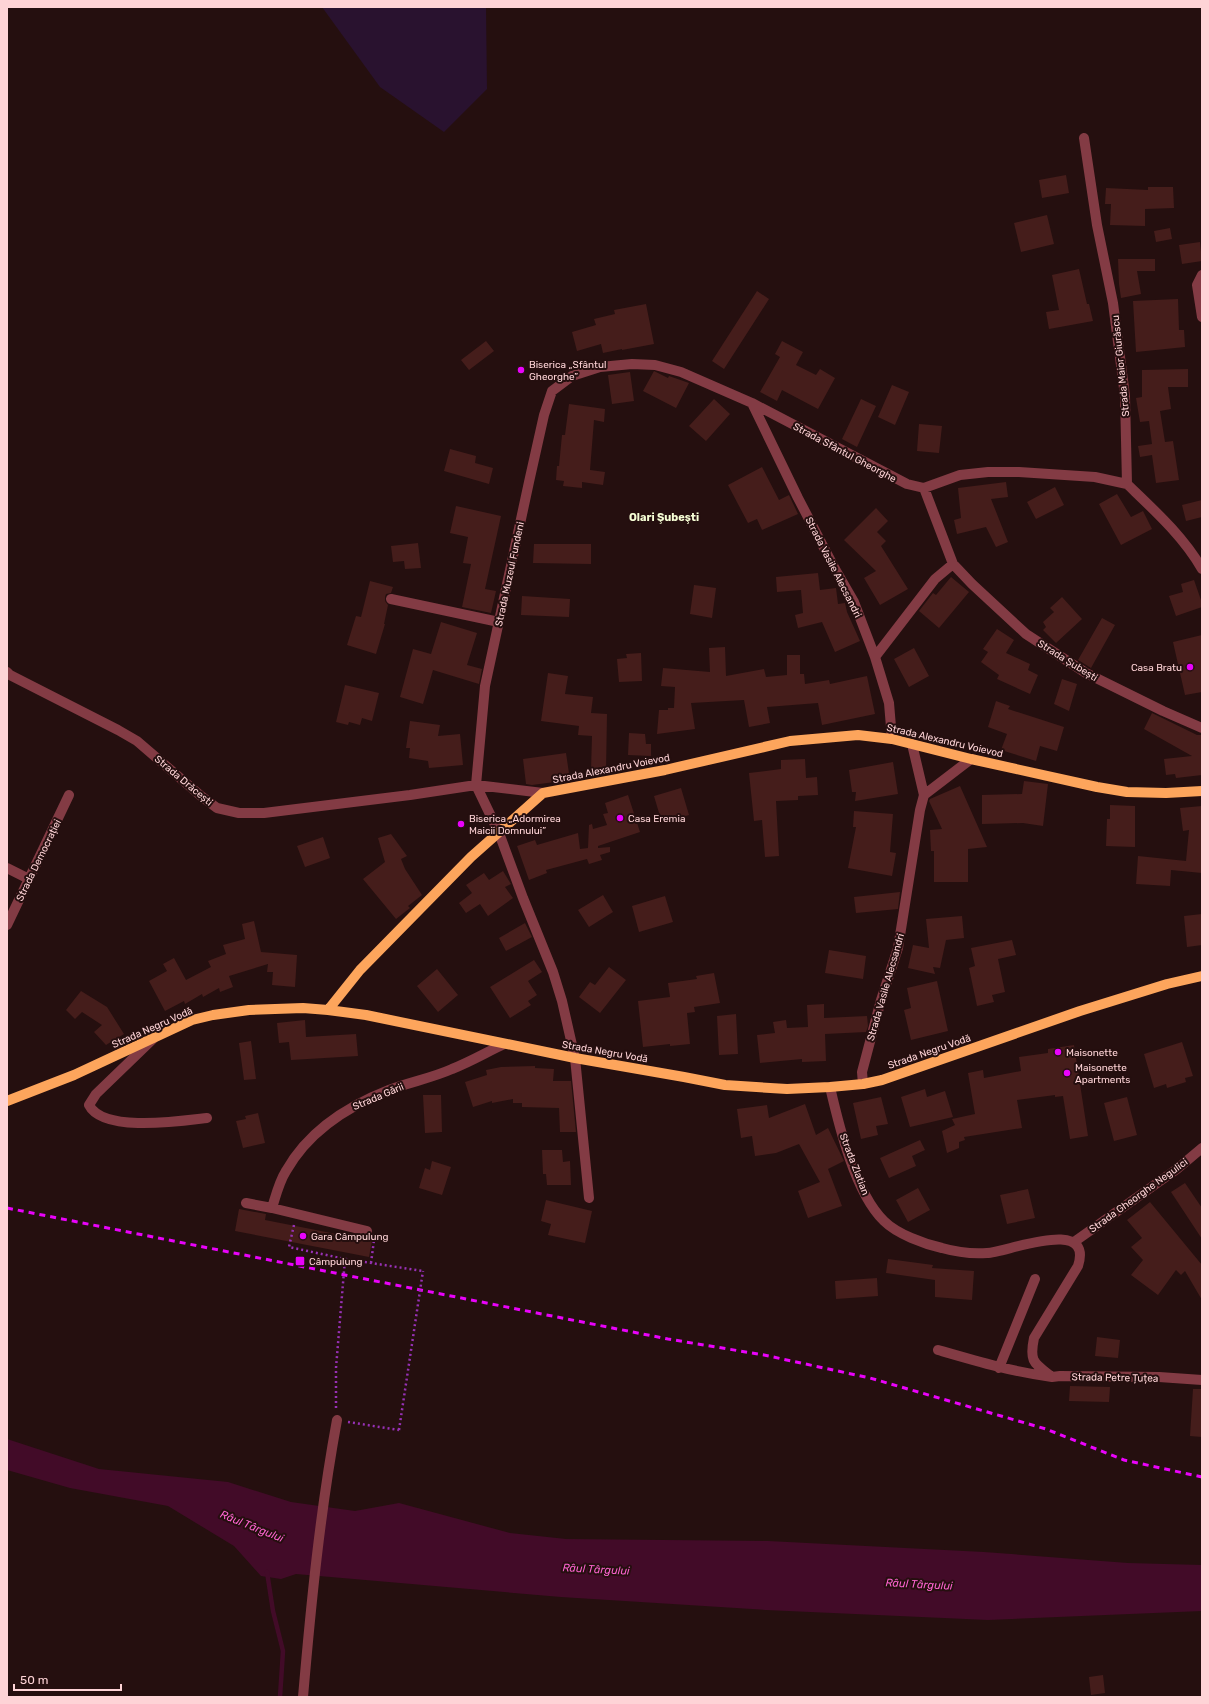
<svg xmlns="http://www.w3.org/2000/svg" width="1209" height="1704" font-family="Rubik,sans-serif">
<rect width="100%" height="100%" fill="#250f0f"/>
<path fill="#29122f" d="M322 7H486L487 89 444 132 380 87Z"/>
<path fill="#420b28" d="M7 1439 99 1469 228 1482 291 1502 355 1511 399 1503 510 1533 566 1539 768 1541 984 1552 1128 1563 1202 1565V1611L988 1620 766 1610 561 1597 296 1574 281 1579 261 1576 234 1546 168 1506 70 1488 7 1470Z"/>
<g fill="none" stroke-linecap="round" stroke-linejoin="round">
<path stroke="#420b28" stroke-width="4.5" d="M267 1572 273 1611 283 1651 280 1697"/>
</g>
<path fill="#451d1b" d="M1066 175 1069 193 1042 198 1039 180Z
M1148 187H1173L1174 208 1145 209V226L1110 225 1111 204H1105L1106 188 1148 190Z
M1047 215 1054 244 1021 252 1014 223Z
M1170 228 1172 239 1156 242 1154 231Z
M1200 242 1202 261 1182 264 1179 245Z
M1118 259H1155V271H1137L1141 294 1121 298 1119 284Z
M1079 269 1087 304H1089L1093 321 1049 329 1046 312 1059 310 1052 275Z
M757 291 769 299 724 369 712 361Z
M1178 299 1179 330H1184L1185 347 1136 352 1133 301Z
M646 304 654 344 622 350V349L603 353 601 344 577 351 572 332 596 325 594 319 615 314 614 310Z
M486 341 494 351 469 370 461 360Z
M782 341 803 352 796 365 816 375 820 369 835 378 818 409 782 390 777 401 760 392 780 357 775 354Z
M1188 369V387H1168L1171 409 1160 411 1165 442 1173 441 1179 480 1156 483 1152 455 1140 457 1138 446 1152 444 1149 421 1140 422 1136 398 1142 397V370Z
M654 371 668 378 669 376 689 383 676 408 643 391Z
M630 372 634 401 612 404 608 375Z
M892 385 909 392 895 425 878 417Z
M714 399 730 414 706 441 689 426Z
M861 399 876 406 857 447 842 439Z
M569 404 605 409 604 422 594 420 590 470 605 472 603 485 582 482V488L563 486 564 481 556 480 557 466H559L562 435H565Z
M919 424 942 426 939 453 917 451Z
M450 449 476 456 475 463 493 468 489 484 444 471Z
M762 467 779 500 789 495 798 514 762 530 757 519 748 523 728 485Z
M1006 482 1008 497 991 499 1008 542 996 547 986 527 957 534 954 520 961 518 958 488Z
M1055 487 1064 505 1036 519 1027 502Z
M1117 494 1131 517 1143 511 1152 529 1121 545 1099 504Z
M1202 500V517L1186 521 1182 505Z
M456 506 501 516 485 589 496 591 491 613 462 607 471 564 463 563 468 537 450 533Z
M876 508 888 521 877 532 886 541 881 546 908 589 880 605 864 578 876 571 844 540Z
M418 543 421 568 405 569 404 561 393 562 391 546Z
M534 544H591V564L533 563Z
M818 573 820 590 836 588 838 604 845 603 847 612 860 641 835 652 822 622 798 628 795 615 803 613 801 590 777 592 776 577Z
M951 577 969 592 939 628 919 611 933 593 936 595Z
M1194 580 1202 603V607L1176 616 1169 596 1183 592 1181 584Z
M370 581 393 587 391 593 386 594 385 597V601L388 605 384 624H385L376 654 347 645 356 616 361 617Z
M694 585 716 588 712 618 690 614Z
M522 596 570 599 569 617 521 615Z
M1062 597 1082 619 1056 643 1043 630 1046 627 1043 622 1054 612 1050 608Z
M1102 618 1115 625 1091 668 1078 660Z
M441 622 477 633 467 665 482 669 479 684 433 670 423 704 400 697 413 649 431 654Z
M997 629 1014 640 1006 653 1030 664 1028 670 1038 675 1030 694 997 679 999 675 981 662 988 652 983 649Z
M1202 635V692L1185 695 1173 642Z
M725 647 726 676 764 669 766 677 787 675V655H800V674H804L805 684 829 680 830 684 867 676 875 714 822 725 818 703 767 707 770 723 749 727 744 700 691 703 695 729 657 734 659 710H668V708H674L675 687 661 686 663 668 710 672 709 648Z
M914 648 929 676 909 687 894 659Z
M641 653 642 681 619 682 617 659 627 658 626 654Z
M548 673 568 676 565 694 593 697 591 713 607 714 606 772 591 771 592 736 578 735 579 726 541 721Z
M1062 679 1077 684 1069 711 1054 704Z
M345 685 379 693 372 721 362 718 360 725 349 722 348 725 336 722Z
M996 701 1010 706 1008 709 1064 727 1057 751 1040 746 1036 761 1001 750 1007 734 988 727Z
M1152 713 1197 735H1202V775L1176 778 1175 774 1166 775 1164 759 1192 756 1144 729Z
M410 721 440 725 438 736 460 734 463 765 429 768 428 761 409 758 410 748H406Z
M629 733 645 734 646 744H651V756L628 755Z
M566 753 570 780 532 785 526 784 523 759Z
M805 759 806 778 817 777 818 795 798 796V800L776 801 779 856 765 857 762 820 754 821 749 773 781 769V760Z
M893 762 898 794 855 801 856 792H852L849 770Z
M1024 781 1048 784 1043 826 1023 823 982 824V795L1022 794Z
M960 786 987 847 968 849V882H934V851H931L930 830 942 829 929 801 930 799Z
M681 788 689 815 662 823 654 796Z
M628 795 640 832 598 846V848L610 847V852L600 855 602 860 589 864 587 859 546 870 547 873 529 880 517 846 535 840 537 845 578 833 580 849 588 848 589 825 592 824 593 829 607 825 603 814 608 813 605 803Z
M1110 805 1135 806V847L1106 846 1107 819H1110Z
M1202 806V873L1171 870 1170 886 1136 884 1138 856 1186 861 1189 830 1183 831 1180 808Z
M854 811 893 814 890 852 896 853 892 876 848 868 856 827H853Z
M391 834 407 856 401 859 405 869 422 895 408 906 410 908 396 919 363 879 385 862 378 838Z
M323 837 330 858 305 867 297 846Z
M503 871 511 884 505 887 513 898 488 916 480 904 466 913 459 903 472 893 466 885 484 873 489 880Z
M900 892 898 909 856 913 854 897Z
M603 895 613 912 589 927 578 910Z
M665 896 673 922 639 932 632 906Z
M1202 914V945L1187 947 1184 916Z
M962 916 964 938 946 940 940 968 933 967 935 974 908 968 913 945 929 948 926 919Z
M254 921 261 952 297 955 295 987 272 985 273 972H267L268 964 229 976 233 987 220 992 219 988 203 997 202 994 185 1004 184 1001 165 1011 149 981 167 971 163 964 174 958 186 980 211 967 208 961 226 954 223 945 245 939 242 924Z
M525 923 532 937 506 951 499 938Z
M1012 940 1016 955 998 959 1005 992 992 995 994 1002 977 1006 969 968 975 966 971 948Z
M829 950 866 956 863 979 825 973Z
M534 960 542 972 528 981 537 995 528 1001 531 1005 510 1018 490 987Z
M609 967 626 980 600 1013 579 997 590 982 595 985Z
M437 969 458 995 438 1012 417 986Z
M714 973 720 1003 694 1007 695 1012 687 1013 690 1044 670 1046V1044L643 1047 638 1001 670 997 668 983 697 979 696 976Z
M937 981 948 1031 911 1040 904 1010 911 1008 907 988Z
M81 991 107 1007 124 1034 106 1045 94 1032 102 1025 82 1012 75 1019 66 1010Z
M824 1004V1018L867 1016 868 1026 866 1032 825 1034 826 1061 802 1062V1059L760 1063 757 1035 775 1033 773 1022 786 1020 787 1028 808 1027 807 1005Z
M736 1014 738 1054 719 1055 717 1016Z
M305 1020 306 1037 356 1034 358 1056 291 1060 289 1042 279 1043 277 1023Z
M251 1041 256 1079 244 1080 239 1043Z
M1182 1042 1193 1076 1185 1078 1186 1082 1167 1088 1166 1084 1154 1088 1144 1054Z
M1074 1045 1088 1136 1070 1139 1063 1096 1055 1097V1095L1017 1100 1022 1128 964 1137 965 1140 959 1142V1148L947 1153 942 1131 955 1125 952 1119 975 1114 968 1073 983 1070 984 1078 1021 1071 1019 1057 1048 1053V1049Z
M535 1066V1068L554 1069 553 1081H571L576 1132H560L559 1108 522 1107V1103H513V1099L492 1103V1101L473 1107 465 1082 487 1075 486 1070 501 1067Z
M925 1089 927 1097 945 1091 953 1117 910 1127 901 1097Z
M423 1095H441L442 1132 425 1133Z
M881 1097 888 1124 876 1126 878 1135 861 1139 853 1103Z
M1127 1097 1137 1135 1114 1141 1104 1103Z
M805 1104 816 1135 828 1128 844 1161 828 1169 842 1206 808 1218 798 1191 820 1182 799 1144 776 1153 755 1156 752 1136 741 1138 737 1109 767 1105 769 1118Z
M258 1113 265 1143 243 1148 236 1121 246 1119 245 1116Z
M920 1140 925 1150 912 1156 916 1166 889 1178 880 1158Z
M542 1150H562L563 1162 570 1161 571 1185H547L546 1174H543Z
M432 1161 451 1167 442 1195 419 1188 425 1168 430 1170Z
M1185 1183 1202 1208V1239L1171 1192Z
M918 1188 930 1210 908 1222 896 1200Z
M1028 1189 1035 1218 1007 1224 1000 1195Z
M546 1200 592 1211 585 1243 548 1235 551 1224 541 1221Z
M1150 1202 1202 1265V1300L1185 1271 1181 1275 1176 1270 1158 1295 1131 1275 1143 1260 1131 1247 1142 1238 1127 1220Z
M239 1209 266 1214 265 1220 372 1241 369 1257 235 1231Z
M888 1259 933 1265 932 1268 974 1271 972 1300 935 1297V1280L886 1273Z
M877 1278 878 1296 836 1299 835 1281Z
M1097 1337 1120 1340 1118 1358 1095 1356Z
M1070 1386 1110 1387 1109 1402 1069 1401Z
M1193 1389H1202V1437L1190 1436Z
M1103 1675 1105 1693 1091 1695 1089 1677Z"/>
<g fill="none" stroke-linecap="round" stroke-linejoin="round">
<path stroke="#9731b5" stroke-width="2.5" stroke-dasharray="2 3" stroke-linecap="butt" d="M294 1225 289 1247 345 1259 423 1271
M371 1263 374 1240
M336 1408V1368L345 1259
M348 1422 399 1430"/>
<path stroke="#833b44" stroke-width="10" d="M1084 138 1097 225 1113 303 1125 396 1127 484C1154 510 1183 536 1202 569
M1202 275 1197 285 1202 317
M752 403 798 498 835 569 854 602 875 657 889 703 892 739
M924 488 953 564 972 584 1026 634 1086 673 1163 711 1202 728
M391 599 499 622
M875 657 935 579 953 564
M7 672 10 675 118 730 137 741 201 796 217 808 239 813H264L410 795 476 785 543 793
M912 744 924 795
M7 868 29 879
M7 925 69 795
M153 1039 96 1094 89 1105C103 1133 181 1121 207 1118
M863 1084 862 1072 881 1000 898 948 920 810 924 795 971 759
M830 1087C839 1126 855 1193 884 1221 897 1234 924 1244 942 1248 956 1252 972 1254 987 1253 1008 1252 1094 1216 1078 1266L1034 1338C1029 1362 1034 1363 1052 1377L1060 1376 1159 1377 1202 1380
M589 1198 575 1058 562 1001 553 972 523 898 499 833 476 785 485 686 529 482 544 415 552 391 572 376 600 367 632 364 655 365 681 372 752 403 907 484 924 488 960 475 988 472H1019L1095 477 1127 484
M246 1203 272 1208 367 1231
M272 1208C276 1195 279 1182 286 1171 308 1132 348 1106 389 1090 410 1082 432 1078 452 1069 470 1062 487 1052 504 1044
M1074 1242 1177 1169 1202 1148
M938 1350C976 1361 1013 1372 1052 1377
M999 1368 1035 1279
M303 1697C311 1604 320 1512 337 1420"/>
<path stroke="#fda55c" stroke-width="10" d="M328 1010 360 970 471 857 543 793 665 770 790 741 858 735 892 739 971 759 1097 787 1127 792 1166 793 1202 791
M7 1101 74 1075 192 1020 213 1015 249 1010 303 1008 328 1010 366 1015 575 1058 684 1077 725 1085 787 1089 830 1087 863 1084 882 1080 1080 1011 1167 984 1202 976"/>
<path stroke="#e903fa" stroke-width="3" stroke-dasharray="6 5" stroke-linecap="butt" d="M7 1208 668 1339 764 1355 870 1378 1046 1429 1124 1460 1202 1477"/>
<path stroke="#9731b5" stroke-width="2.5" stroke-dasharray="2 3" stroke-linecap="butt" d="M399 1430 423 1271"/>
</g>
<g fill="#e903fa" stroke="#250f0f" stroke-width="1.5">
<circle cx="521" cy="370" r="4"/>
<circle cx="1190" cy="667" r="4"/>
<circle cx="620" cy="818" r="4"/>
<circle cx="461" cy="824" r="4"/>
<circle cx="1058" cy="1052" r="4"/>
<circle cx="1067" cy="1073" r="4"/>
<circle cx="303" cy="1236" r="4"/>
<rect x="295" y="1256" width="10" height="10" rx="2"/>
</g>
<g text-anchor="middle" stroke-width="4" stroke-linejoin="round" paint-order="stroke">
<g font-size="10" fill="#fed3d6" stroke="#250f0f" text-anchor="start">
<text x="529" y="368">Biserica „Sfântul<tspan x="529" dy="12">Gheorghe”</tspan></text>
<text x="1182" y="671" text-anchor="end">Casa Bratu</text>
<text x="469" y="822">Biserica „Adormirea<tspan x="469" dy="12">Maicii Domnului”</tspan></text>
<text x="628" y="822">Casa Eremia</text>
<text x="1066" y="1056">Maisonette</text>
<text x="1075" y="1071">Maisonette<tspan x="1075" dy="12">Apartments</tspan></text>
<text x="311" y="1240">Gara Câmpulung</text>
<text x="309" y="1265">Câmpulung</text>
</g>
<g font-size="10" fill="#fed3d6" stroke="#250f0f">
<text transform="translate(1120 366) rotate(-96)" y="4">Strada Maior Giurăscu</text>
<text transform="translate(845 452) rotate(28)" y="4">Strada Sfântul Gheorghe</text>
<text transform="translate(834 567) rotate(63)" y="4">Strada Vasile Alecsandri</text>
<text transform="translate(509 574) rotate(-78)" y="4">Strada Muzeul Fundeni</text>
<text transform="translate(1068 660) rotate(32)" y="4">Strada Șubești</text>
<text transform="translate(945 740) rotate(13)" y="4">Strada Alexandru Voievod</text>
<text transform="translate(611 768) rotate(-11)" y="4">Strada Alexandru Voievod</text>
<text transform="translate(184 780) rotate(40)" y="4">Strada Drăcești</text>
<text transform="translate(38 860) rotate(-64)" y="4">Strada Democrației</text>
<text transform="translate(885 987) rotate(-74)" y="4">Strada Vasile Alecsandri</text>
<text transform="translate(152 1027) rotate(-24)" y="4">Strada Negru Vodă</text>
<text transform="translate(605 1051) rotate(10)" y="4">Strada Negru Vodă</text>
<text transform="translate(929 1051) rotate(-19)" y="4">Strada Negru Vodă</text>
<text transform="translate(378 1096) rotate(-23)" y="4">Strada Gării</text>
<text transform="translate(855 1164) rotate(69)" y="4">Strada Zlatian</text>
<text transform="translate(1138 1195) rotate(-36)" y="4">Strada Gheorghe Negulici</text>
<text transform="translate(1115 1377) rotate(1)" y="4">Strada Petre Țuțea</text>
</g>
<g font-size="11" font-weight="bold" fill="#f6fed5" stroke="#250f0f">
<text x="664" y="521">Olari Şubeşti</text>
</g>
<g font-size="11" font-style="italic" fill="#fd63d0" stroke="#250f0f">
<text transform="translate(252 1526) rotate(22)" y="4">Râul Târgului</text>
<text transform="translate(596 1569) rotate(3)" y="4">Râul Târgului</text>
<text transform="translate(919 1584) rotate(3)" y="4">Râul Târgului</text>
</g>
</g>
<rect width="1209" height="1704" fill="none" stroke="#fed3d6" stroke-width="16"/>
<path d="M14 1684v6h107v-6" fill="none" stroke="#fed3d6" stroke-width="2"/>
<text x="20" y="1684" font-size="12" fill="#fed3d6" stroke="#250f0f" stroke-width="3" paint-order="stroke">50 m</text>
</svg>
